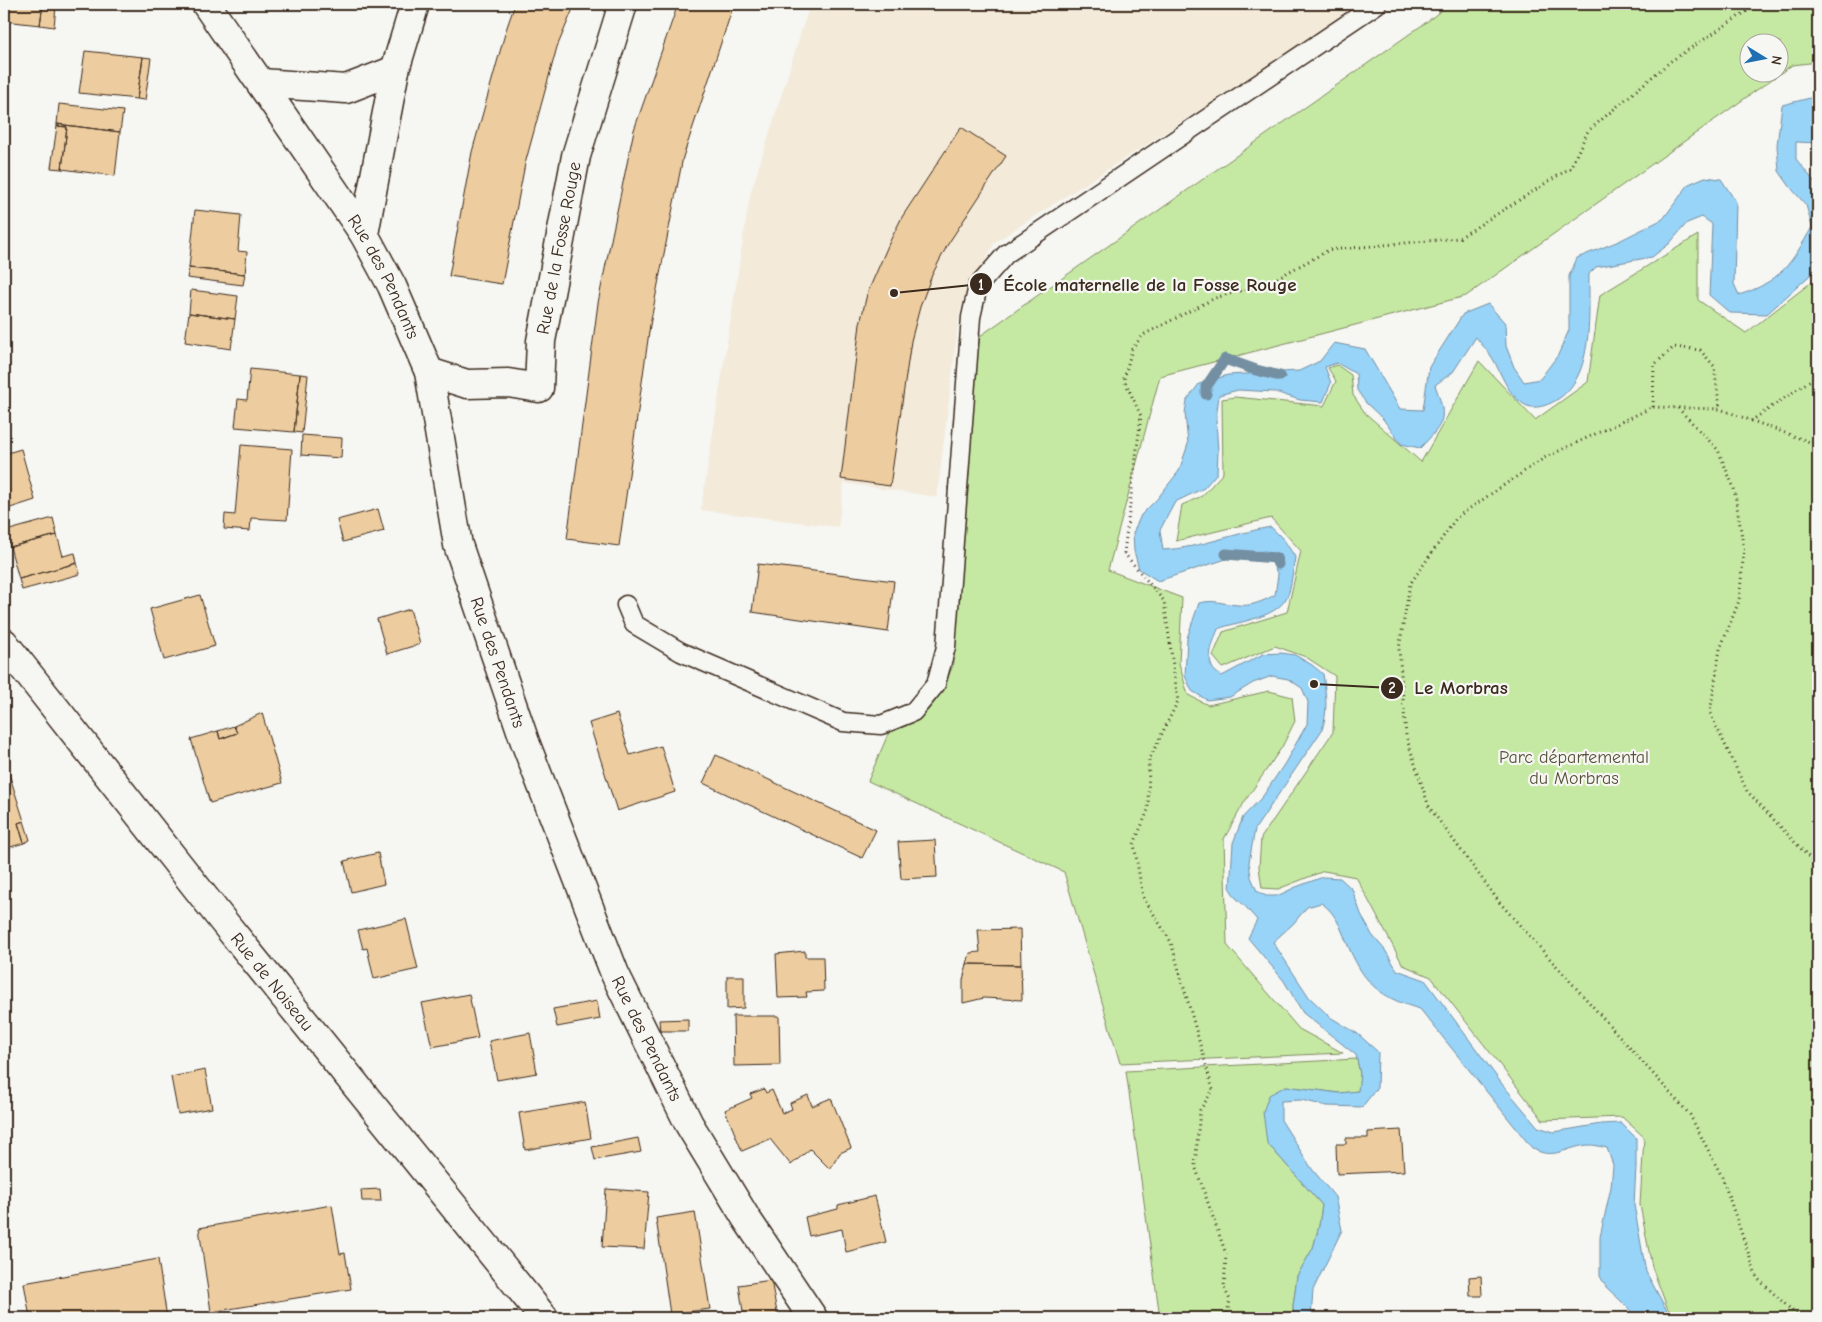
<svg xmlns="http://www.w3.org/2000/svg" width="1822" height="1322" font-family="'Comic Neue',sans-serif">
<rect width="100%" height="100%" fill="#f6f6f2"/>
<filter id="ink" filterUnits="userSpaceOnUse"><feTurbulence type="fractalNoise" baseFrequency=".02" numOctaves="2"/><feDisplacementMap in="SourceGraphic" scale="10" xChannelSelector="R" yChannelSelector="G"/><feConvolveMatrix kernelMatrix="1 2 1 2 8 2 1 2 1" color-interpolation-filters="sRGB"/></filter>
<g filter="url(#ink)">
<path fill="#f3ead9" d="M810 4H1365L995 242 960 310 937 497 844 483 838 527 701 510 750 195Z"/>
<path fill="#c5e9a3" stroke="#808a60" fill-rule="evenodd" d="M1449 4H1818V62L1792 65 1466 296 1160 376 1108 570 1182 598 1179 663 1188 695 1208 705 1269 691 1292 697 1295 721 1282 747 1245 801 1224 839 1227 945 1299 1029 1343 1053 1120 1063 1064 872 868 781 889 732C896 729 905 727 911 723 935 711 944 686 954 663L968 419 980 336 1428 21ZM1750 42H1780V72H1750Z
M1698 235V300L1746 333 1818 277V1318H1674L1667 1307 1652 1267 1640 1205 1644 1137 1622 1117 1543 1120 1431 977 1403 965 1356 877 1324 871 1278 889 1262 888 1259 867 1261 838 1333 732 1335 676 1306 657 1275 646 1223 668 1213 656 1223 632 1287 612 1301 551 1271 518 1176 541 1182 505 1202 496 1223 473 1222 399 1235 397 1324 406 1336 381 1328 368 1337 365 1351 375 1353 395 1365 413 1421 462 1479 361 1535 420 1588 382 1600 295Z
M1357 1059 1360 1074 1359 1091 1339 1093 1286 1086 1267 1143 1322 1205 1319 1226 1313 1248 1297 1276 1293 1306 1294 1318H1160L1126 1071Z"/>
<path fill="#98d3f8" stroke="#738fa1" d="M1818 96V143L1796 142V159L1818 186V268L1767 314 1730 313 1709 295 1712 224 1702 217 1687 223 1669 244 1652 257 1596 267 1589 274C1588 315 1596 382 1551 403 1542 407 1531 410 1522 403 1507 393 1501 373 1493 359 1488 351 1481 344 1476 337L1453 372 1435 385C1447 418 1446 422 1420 448L1401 444 1383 419 1366 403 1357 390 1356 374 1337 363 1325 367 1331 383 1323 402 1300 400 1275 392 1238 390 1219 395 1216 420 1218 452 1217 473 1204 488 1175 502 1160 530 1163 550C1200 548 1234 533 1271 527L1284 540 1295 557C1293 569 1292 581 1289 592 1281 619 1240 620 1218 629 1212 645 1202 667 1222 676L1263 654 1281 653 1295 655 1312 665 1323 674C1326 694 1328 711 1322 730L1255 829 1249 862 1251 877 1257 891 1266 896H1277L1296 887 1323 877 1340 878 1352 889 1361 914 1372 935 1385 950 1397 970 1425 980 1502 1084 1538 1127 1554 1132 1601 1124 1621 1123 1636 1138V1166L1634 1205 1646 1272 1671 1318H1639L1606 1287 1600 1276V1237L1611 1187 1613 1165 1607 1148C1602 1147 1596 1145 1591 1145 1568 1145 1554 1162 1532 1148L1420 1009C1377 997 1363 982 1346 941 1340 926 1335 912 1321 903L1307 907 1293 924 1273 942 1309 997 1330 1017 1358 1034 1378 1052 1377 1088 1362 1107 1327 1106 1301 1100 1281 1101V1120L1312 1169 1335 1197 1342 1230 1313 1290 1311 1318H1294L1293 1306 1297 1276 1313 1248 1319 1226 1322 1205 1267 1143 1263 1112 1269 1095 1286 1086 1339 1093 1358 1091 1360 1074 1356 1055 1303 1013 1284 981 1248 938 1257 920 1245 906 1236 898 1230 889 1233 843 1243 817 1263 796 1285 763 1307 724 1308 702 1302 688 1288 679 1272 676 1253 683 1230 697 1207 700 1192 691 1185 676 1187 638 1199 603C1217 599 1220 604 1238 605 1251 607 1263 601 1275 595L1278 575 1266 551 1248 552 1158 581 1139 569 1134 551 1133 533 1141 515 1157 499 1179 471 1188 444 1185 413 1187 400 1199 384 1228 375 1299 371 1320 361 1334 343 1365 349 1400 409 1423 410 1429 367 1463 314 1488 304 1505 323 1506 346 1514 367 1524 382 1540 379 1558 355 1569 330V276L1577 258 1619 241 1663 219 1689 184 1705 177 1721 179 1736 202 1734 284 1739 295C1780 282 1792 263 1812 227L1806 205 1791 188 1779 171 1777 145 1782 105Z"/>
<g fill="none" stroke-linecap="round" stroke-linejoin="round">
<path stroke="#738fa1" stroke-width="11" d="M1206 394V387L1225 359 1256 370 1280 376
M1226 554 1276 558 1278 564"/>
</g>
<path fill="#edcd9f" stroke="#3b2a1e" d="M4 4H43L40 25 4 21Z
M43 4 56 6 54 27 40 25Z
M515 4H575L557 47 525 164 502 284 449 276 472 152 506 30Z
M678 4H734L683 157 650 325 619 546 567 539 598 303 602 283 634 130Z
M85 51 143 57 137 99 79 93Z
M143 57 151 58 145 100 137 99Z
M59 104 123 111 120 132 57 124Z
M57 124 120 132 115 176 62 169 67 127 57 126Z
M57 126 67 127 62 169 51 168Z
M961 127 1006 156 948 244 932 275 920 307 911 341 890 486 841 479 860 324 867 294 890 241 902 217Z
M195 210 241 215 238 251 247 252 245 274 189 268Z
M189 268 245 274 243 285 187 278Z
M191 290 238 296 235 319 189 313Z
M189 313 235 319 231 349 185 342Z
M250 369 300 374 294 432 235 427 238 399 247 400Z
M300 374 308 375 302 433 294 432Z
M302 435 342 438 341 458 301 455Z
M241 445 292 449 287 520 251 518 250 531 224 529 225 514 235 515Z
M21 449 35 500 4 510V454Z
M378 509 384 531 343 542 337 520Z
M53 518 57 535 10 547 6 531Z
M57 535 63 556 75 553 77 563 19 579 10 547Z
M77 563 80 574 22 590 19 579Z
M758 564 894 581 888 632 752 612Z
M200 595 215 646 164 660 150 609Z
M410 609 420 644 387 654 377 619Z
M262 713 282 783 210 803 191 739 218 731 220 739 237 733 234 726Z
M617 714 630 755 661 746 675 792 617 811 589 723Z
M234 726 237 733 220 739 218 731Z
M716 755 876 830 862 858 703 783Z
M4 758 24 821 18 823 24 843 4 849Z
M24 821 30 840 24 843 18 823Z
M935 840 937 877 901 879 898 842Z
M378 853 384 884 351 892 344 861Z
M406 919 418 969 374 979 367 948 363 949 358 930Z
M1020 929 1021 965 967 964 970 953 980 952 978 930Z
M805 951V957H823L824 991 806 992 807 997 778 998 776 954Z
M967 964 1021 965 1022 1000 984 998 963 1003V980Z
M727 976H744V1008L727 1009Z
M469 994 478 1038 432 1047 422 1003Z
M597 1001 600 1019 557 1027 553 1009Z
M733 1016H779L780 1065 734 1066Z
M688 1019V1031H660L659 1020Z
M530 1033 537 1073 497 1080 489 1041Z
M205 1070 212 1108 178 1114 171 1077Z
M764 1089 766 1093 772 1090 782 1113 792 1109 790 1103 808 1095 812 1106 831 1098 851 1148 840 1153 830 1169 810 1149 791 1165 770 1139 742 1151 725 1110 752 1098 750 1094Z
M585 1102 591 1138 525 1150 519 1113Z
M1401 1130 1404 1171 1337 1174 1336 1144H1346V1138H1368V1132Z
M638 1138 641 1152 595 1160 592 1147Z
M380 1189 381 1201H362L361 1190Z
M606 1189 649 1192 644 1249 602 1247Z
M875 1196 886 1242 846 1252 842 1229 809 1236 805 1217 838 1209V1205Z
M332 1205 340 1254 345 1253 351 1289 211 1312 199 1228Z
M695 1212 710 1309 670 1314 656 1218Z
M158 1259 167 1318H30L24 1283Z
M1481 1276 1482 1296H1470L1469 1277Z
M771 1280 778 1318H744L739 1285Z
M442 1313 443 1318H416Z"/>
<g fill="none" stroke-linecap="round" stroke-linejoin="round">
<defs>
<path id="lane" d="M626 605 634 624 681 652 843 722 881 725 913 712 936 684 946 647 971 317 978 286 1006 254 1377 4"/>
<g id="street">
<path id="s1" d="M206 4 364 234 392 286 429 372 458 545 525 742 615 974 689 1124 746 1218 813 1318"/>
<path d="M261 83 346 89 395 70"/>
<path d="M364 234 395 70 415 4"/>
<path id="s2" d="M429 372 467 384 508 383 539 388 541 341 576 156 623 4"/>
</g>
<g id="secondary">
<path id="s3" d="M4 643 223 921 544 1318"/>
</g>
</defs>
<use href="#lane" stroke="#3b2a1e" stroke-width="21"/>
<use href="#street" stroke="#3b2a1e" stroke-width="31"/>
<use href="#secondary" stroke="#3b2a1e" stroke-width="31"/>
<path stroke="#3b2a1e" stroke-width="3" stroke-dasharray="1 4" stroke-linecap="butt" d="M1653 407 1654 365 1674 347 1700 350 1714 366 1720 409
M1678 408 1718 450 1734 488 1744 550 1739 601 1720 649 1710 713 1747 791 1818 867
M1751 421 1818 375
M1226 1318 1230 1300 1224 1288 1226 1254 1195 1166 1200 1110 1213 1090 1171 942 1143 897 1134 844 1148 810 1149 760 1178 701 1164 601 1124 553 1141 416 1124 379 1132 349 1143 335 1215 298 1268 283 1329 250 1459 238 1570 168 1588 131 1671 61 1758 4
M1800 1318 1757 1278 1722 1177 1690 1115 1500 903 1429 807 1406 736 1399 649 1410 584 1457 517 1544 458 1653 407 1720 409 1818 445"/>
<use href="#lane" stroke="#f6f6f2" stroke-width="18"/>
<use href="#street" stroke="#f6f6f2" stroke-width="28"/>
<use href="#secondary" stroke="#f6f6f2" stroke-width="28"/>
</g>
</g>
<g text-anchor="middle" stroke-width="4.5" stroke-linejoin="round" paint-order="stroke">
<g font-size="18" fill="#3b2a1e" stroke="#f6f6f2">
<text dy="6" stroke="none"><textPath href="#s2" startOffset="254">Rue de la Fosse Rouge</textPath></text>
<text dy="6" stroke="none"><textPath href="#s1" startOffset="326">Rue des Pendants</textPath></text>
<text dy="6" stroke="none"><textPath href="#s1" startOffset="731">Rue des Pendants</textPath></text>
<text dy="6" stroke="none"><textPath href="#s3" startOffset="432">Rue de Noiseau</textPath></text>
<text dy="6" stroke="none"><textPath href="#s1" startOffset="1136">Rue des Pendants</textPath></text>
</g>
<g font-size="18" fill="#575039" stroke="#f6f6f2">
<text x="1574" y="763">Parc départemental<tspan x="1574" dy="21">du Morbras</tspan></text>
</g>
</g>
<path fill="none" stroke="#3b2a1e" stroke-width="2" d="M894 293L981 284M1314 684L1392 688"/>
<g fill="#3b2a1e" stroke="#f6f6f2" stroke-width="2">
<circle cx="894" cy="293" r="5"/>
<circle cx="1314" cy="684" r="5"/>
<circle cx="981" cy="284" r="12"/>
<circle cx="1392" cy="688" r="12"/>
</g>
<g font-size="15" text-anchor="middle" font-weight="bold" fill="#fff">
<text x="981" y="290">1</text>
<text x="1392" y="693">2</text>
</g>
<g font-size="19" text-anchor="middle" font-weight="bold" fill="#3b2a1e" stroke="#f6f6f2" stroke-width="4.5" stroke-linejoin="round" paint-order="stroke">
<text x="1150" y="291">École maternelle de la Fosse Rouge</text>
<text x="1461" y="694">Le Morbras</text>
</g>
<rect width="1822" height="1322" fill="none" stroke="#f6f6f2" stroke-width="20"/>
<rect x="10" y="10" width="1802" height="1302" fill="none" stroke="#3b2a1e" stroke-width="2" filter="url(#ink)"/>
<g transform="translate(1764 58) rotate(100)"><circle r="24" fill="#f6f6f2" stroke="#aba49d"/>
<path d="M0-4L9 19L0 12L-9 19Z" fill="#1f6fb2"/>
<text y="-8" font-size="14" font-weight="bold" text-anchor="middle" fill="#3b2a1e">N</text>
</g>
</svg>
